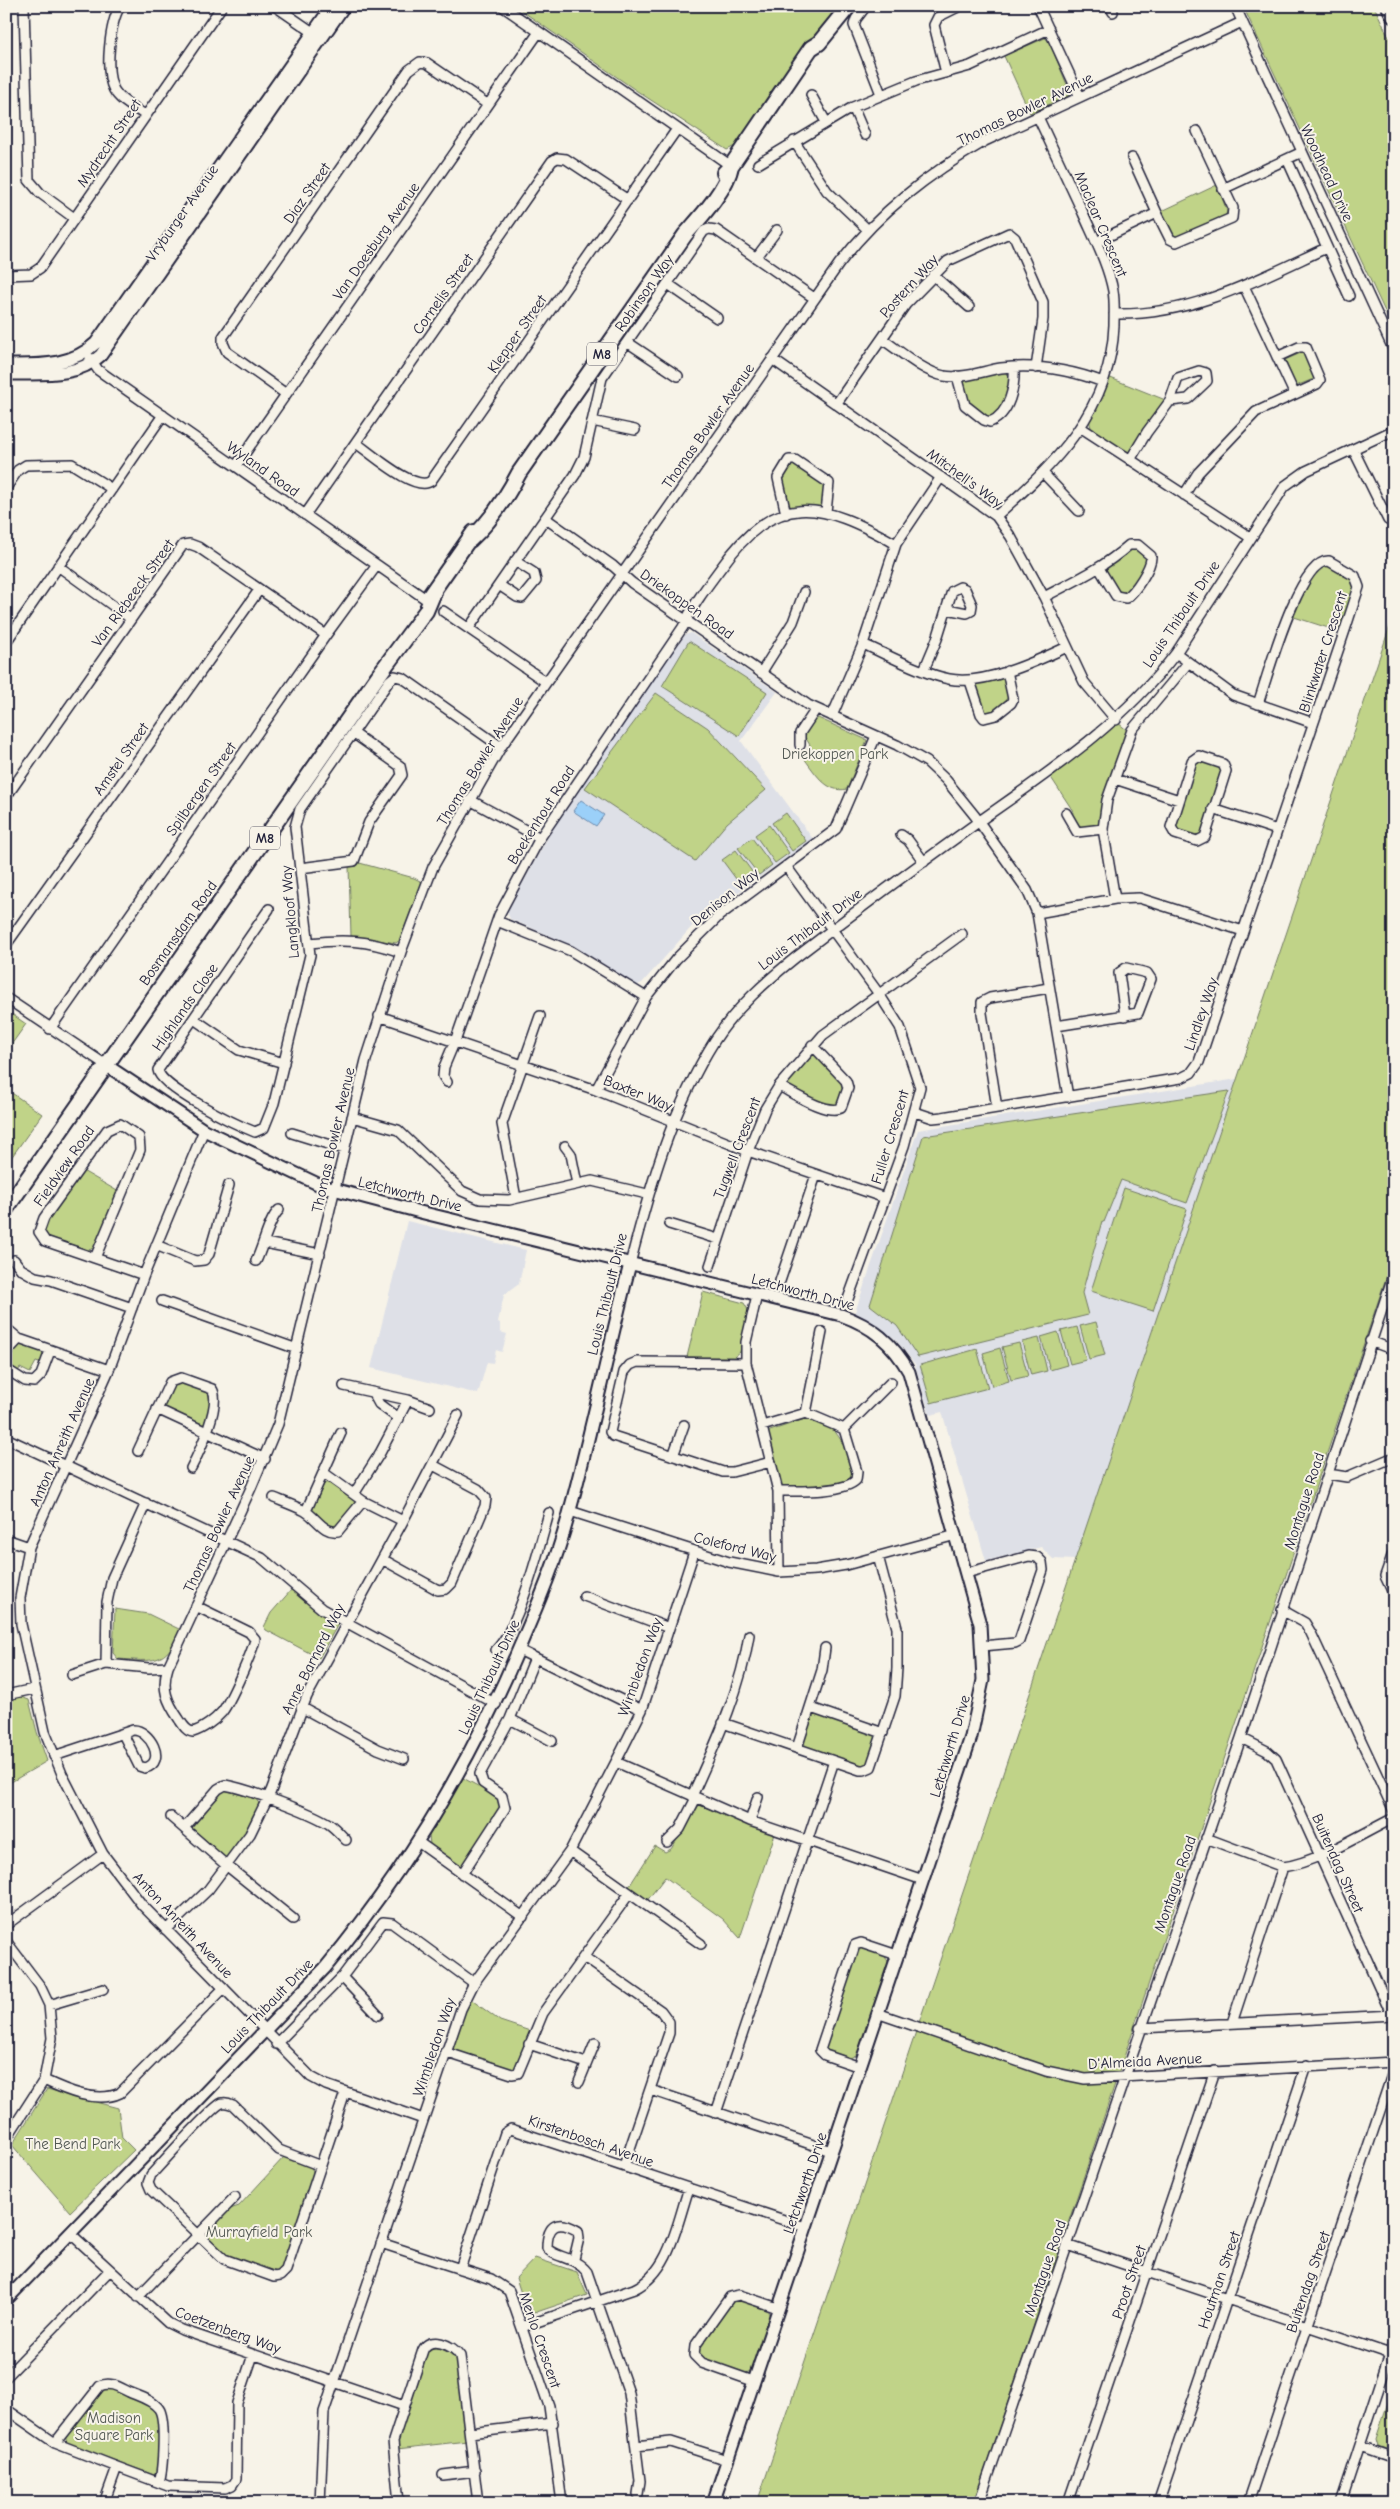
<svg xmlns="http://www.w3.org/2000/svg" width="1400" height="2509" font-family="'Comic Neue',sans-serif">
<rect width="100%" height="100%" fill="#f7f3e8"/>
<filter id="ink" filterUnits="userSpaceOnUse"><feTurbulence type="fractalNoise" baseFrequency=".02" numOctaves="2"/><feDisplacementMap in="SourceGraphic" scale="10" xChannelSelector="R" yChannelSelector="G"/><feConvolveMatrix kernelMatrix="1 2 1 2 8 2 1 2 1" color-interpolation-filters="sRGB"/></filter>
<g filter="url(#ink)">
<path fill="#dee0e7" d="M691 633 777 692 741 741 813 839 695 923 642 983 637 985 574 946 510 919 507 912 565 806 685 635Z
M1237 1079 1149 1351 1076 1560 1053 1559 1041 1547 986 1561 942 1412 930 1415 915 1364 895 1339 871 1321 855 1312 918 1130Z
M407 1221 526 1250 519 1284 504 1295 498 1322 500 1323V1332L507 1334 502 1352 496 1350 493 1363 487 1362 478 1394 371 1368Z"/>
<path fill="#c0d388" stroke="#717a62" d="M515 6H841L737 145 727 150 634 89Z
M1243 6H1374L1394 48V331Z
M1045 38 1049 41 1070 92 1068 96 1030 113 1004 56Z
M1217 185 1227 211 1226 215 1178 236 1173 235 1162 211Z
M1303 352 1316 378 1296 386 1285 360Z
M1003 371 1011 377C1008 393 1005 410 989 418L967 404 962 383 966 378Z
M1108 377 1168 401 1129 452 1092 431 1089 420Z
M793 463 826 484 824 504 820 507 789 508 780 482Z
M1132 547 1147 554 1148 563 1128 593 1121 595 1104 569Z
M1325 563 1353 579 1356 585 1341 632 1291 616 1318 565Z
M1394 614V1254L974 2503H757Z
M689 641 767 692 739 736 662 686Z
M1001 675 1006 679 1011 698 992 715 984 714 974 682Z
M656 693 708 728 766 790 727 823 695 861 585 788Z
M818 718 867 740 847 789C826 794 815 772 803 757L810 745 803 734 809 724Z
M1118 723 1128 731 1104 799 1100 823 1097 826 1078 829 1072 820 1073 811 1050 776Z
M1197 759 1222 768 1202 834 1197 837 1177 831 1174 824Z
M786 813 806 841 792 851 772 823Z
M769 825 789 853 775 863 755 835Z
M752 838 772 865 759 875 738 848Z
M736 850 756 877 742 887 722 860Z
M356 862 414 878 422 882 400 940 396 943 351 936 349 866Z
M6 1010 26 1024 6 1052Z
M813 1053 845 1084 840 1102 835 1106 813 1101 788 1086 787 1082Z
M6 1089 42 1114 6 1165Z
M1229 1091 1187 1203 1121 1180 1104 1222 1102 1221 1082 1293 1088 1315 918 1357 897 1326 870 1305 923 1136Z
M81 1170 119 1192 95 1247 87 1251 48 1238 44 1234 50 1215Z
M1124 1188 1187 1209 1153 1311 1091 1291Z
M703 1292 744 1303 748 1310 740 1352 734 1357H687Z
M1096 1322 1105 1355 1089 1359 1080 1326Z
M1077 1327 1086 1360 1070 1364 1061 1331Z
M1058 1332 1067 1365 1050 1370 1041 1337Z
M1039 1338 1047 1371 1031 1375 1022 1342Z
M1019 1343 1028 1376 1011 1380 1002 1347Z
M23 1344 41 1351 44 1355 42 1364 36 1362 30 1373 20 1368 17 1373 8 1362C8 1355 16 1346 23 1344Z
M1000 1348 1009 1381 992 1386 983 1353Z
M977 1349 988 1388 931 1403 920 1365Z
M176 1381 209 1391 212 1398 204 1425 165 1409 164 1402Z
M805 1419C839 1421 844 1445 853 1472L852 1478C840 1485 793 1492 781 1485L767 1432Z
M330 1482 354 1499 356 1504 338 1526 330 1528 311 1510 324 1484Z
M292 1589 316 1610 338 1624 319 1658 266 1630 264 1627 271 1613Z
M115 1609 148 1614 181 1630C165 1666 154 1661 118 1659L113 1653Z
M21 1697 29 1700 37 1732 47 1761 6 1785V1701Z
M816 1714 875 1734 877 1738 869 1763 865 1766H860L806 1747C801 1740 808 1718 816 1714Z
M463 1778 500 1798 503 1804 464 1865 459 1866 430 1845 429 1835Z
M224 1790 256 1799 260 1805 247 1831 226 1858 192 1828Z
M699 1805 775 1834 740 1938 723 1919 665 1877 646 1902 628 1888 655 1846 665 1852 671 1849Z
M861 1947 884 1955 889 1963 858 2054 848 2059 828 2052 825 2049 857 1950Z
M469 1998 500 2021 530 2031 517 2068 512 2070 454 2050 452 2044Z
M47 2089 118 2108 122 2138 134 2150 70 2212 12 2145Z
M284 2157 311 2167 314 2173 282 2269 274 2273C252 2266 215 2259 205 2235L227 2210 239 2206Z
M535 2258 577 2272 587 2295 528 2315 516 2278Z
M737 2298 766 2308 770 2316 753 2367 749 2372 743 2373 700 2359 697 2349 729 2301Z
M435 2346 456 2356 467 2441 397 2449V2443L428 2349Z
M1394 2384V2452L1378 2446 1376 2439Z
M103 2388 111 2389 155 2408 159 2415 158 2470 154 2475 67 2443 65 2436Z"/>
<path fill="#9bd0f9" stroke="#6b8aad" d="M581 800 604 815 596 826 573 811Z"/>
<g fill="none" stroke-linecap="round" stroke-linejoin="round">
<defs>
<path id="minor" d="M24 6 29 180 40 193 74 218
M120 6C110 23 104 72 114 90 120 101 135 108 145 115
M275 6 317 35
M502 6 731 166
M866 6 856 19 854 25 881 94
M1038 6 1080 97
M1110 6 1113 12
M1235 6 1394 351
M946 73 934 25 938 17 960 6
M811 95 826 122
M853 107 865 135
M794 141 827 191 867 229
M1132 158 1157 213
M1287 159 1349 296
M758 164 853 107 916 81 970 66 1049 29
M1223 189 1302 152
M1096 242 1157 213 1170 239 1176 242 1232 218 1233 208 1197 131
M756 258 777 230
M6 275 31 274 40 268 222 6
M933 275 969 307
M668 284 717 318
M1244 286 1294 393
M1114 314C1192 316 1257 280 1326 248
M882 339C900 351 922 371 944 376 962 379 983 371 1001 368 1036 364 1071 370 1103 382
M627 342 678 376
M90 358 98 370 430 602
M772 359 996 516 1011 537 1044 597 1084 682 1116 720
M957 376 965 405 984 420 990 422C1010 414 1015 386 1014 368
M286 394 227 352 223 343V337L409 70 420 62 427 63 487 104
M837 403 906 304 948 261 1009 233 1015 238 1043 302V319L1036 368
M592 421 635 430
M1080 427 1251 538
M356 443C371 453 415 493 431 481L677 129
M1353 449 1388 520
M1130 460 1147 432 1170 401 1178 378 1199 371 1206 373 1207 381 1188 399 1170 401
M236 466 539 32
M1044 474 1079 511
M6 488 18 470 26 465 72 464 112 489
M1184 495 1198 473 1256 412 1317 384 1320 380 1306 347H1299L1277 357
M786 514 778 478 789 460H795L829 483 826 512
M305 515 552 161 557 158 566 159 628 200
M996 516C1055 464 1111 410 1114 325 1114 314 1115 302 1113 291 1108 264 1094 238 1083 213 1068 181 1053 149 1038 117
M545 518 613 566 632 583 808 705 897 745 927 762 946 780 975 816 1027 890 1037 913 1068 1097
M58 566 130 618
M499 585 517 597 522 598 536 581 534 573 515 561
M1044 597C1075 581 1103 568 1129 545H1138L1151 556C1152 567 1135 592 1126 598L1116 596 1099 568
M443 611 546 682
M469 628 575 475 584 457 602 378 704 231 709 229 716 230 814 298
M6 642 163 415
M863 644C888 655 923 674 949 679 983 686 1035 662 1067 647
M1176 653 1233 695 1313 723
M924 670 937 639 952 591 960 587 965 589 972 605 971 611 967 613 947 609
M761 673 793 622 804 592
M970 681 981 714 984 718 996 715 1011 703 1013 699 1007 671
M832 716 863 644 896 544 941 477
M800 745V733L816 709
M1199 756 1223 764 1226 771 1205 837 1197 841 1175 834 1171 827 1192 761Z
M1115 779 1179 800
M6 797 183 545 190 544 198 547 326 635
M470 800 540 838
M1213 809 1277 830
M1066 813 1077 832 1103 829
M901 835 908 840 924 862
M786 866 879 994 900 1027 920 1087 904 1146 848 1299
M300 868 354 861 369 822 402 775 400 766 353 733
M1115 899 1103 829 1107 800 1132 730 1188 663
M269 909 158 1070C160 1088 237 1125 255 1132L264 1128 274 1103 310 955 295 827 300 809 389 681 395 676 403 678 501 747
M1037 913 1115 899 1139 898 1243 931
M497 921 571 951 646 997
M309 943C345 939 366 940 401 952
M6 945 259 590
M6 998 106 1065
M379 1016 596 1090 748 1151 885 1198
M194 1019 239 1050 284 1063
M1056 1026 1138 1013 1151 979 1147 973 1126 968 1119 973 1125 1016
M50 1029 326 635 377 565
M447 1082 443 1076 444 1067 457 1036 499 915 540 838 683 627C692 606 706 588 720 569 776 490 820 501 896 544
M779 1086C793 1093 826 1115 841 1108L848 1088 846 1081 812 1045
M596 1090 646 997 676 959 719 916 836 829 876 736
M997 1108 982 1013V1002L990 998 1049 988
M915 1112 933 1118 942 1117 1181 1078 1191 1073 1199 1062 1345 630 1359 587 1355 576 1329 561C1299 558 1267 678 1258 704
M352 1117 398 1130 462 1191 480 1199 509 1200 592 1181 647 1194
M204 1130 144 1275 109 1370 29 1547 20 1598 21 1624 45 1732 62 1774 103 1854 142 1905 311 2077 326 2085 423 2119
M292 1133 344 1149
M565 1146 571 1154 577 1184
M516 1198 502 1124 540 1016
M669 1224 718 1239
M265 1243 320 1254
M156 1245 195 1261 204 1260 209 1254 229 1185
M95 1258 140 1150 139 1137 120 1124 107 1130 44 1218 39 1232 45 1241 144 1275
M14 1260 21 1269 35 1277 51 1280 132 1308
M256 1261C263 1247 269 1219 279 1210
M630 1264C650 1186 672 1108 715 1040 736 1008 765 982 795 958 856 911 918 865 981 820 1052 770 1123 723 1176 653L1285 486 1306 471 1394 430
M710 1266 748 1151 765 1109 779 1086 823 1035 962 934
M780 1281 816 1175
M757 1295 746 1342V1363L778 1491 779 1572
M162 1301 297 1349
M6 1328 19 1339 109 1370
M1370 1341 1394 1350
M6 1353 19 1339
M746 1363 637 1362 630 1365 624 1372 610 1432 613 1436 723 1472H732L771 1462
M6 1369 25 1381 34 1382 41 1375 50 1351
M344 1386 408 1400 430 1408
M373 1393 379 1404 399 1419
M157 1409 265 1459
M806 1413 822 1332
M762 1426 806 1413 844 1429 857 1472 856 1480C844 1493 796 1491 778 1491
M844 1429 891 1382
M6 1438 262 1558 322 1609 496 1704
M138 1451 170 1382 181 1378 212 1389C222 1403 199 1453 191 1468
M673 1456 684 1425
M324 1473 363 1501 403 1521
M1328 1474 1347 1477 1394 1457
M354 1494 380 1453 408 1400
M274 1498C284 1502 295 1506 305 1511 316 1517 324 1534 338 1531L363 1501
M306 1511 341 1433
M570 1511 729 1562 779 1572 816 1570 846 1565 956 1535
M6 1539 29 1547
M1392 1556 1385 1576 1394 1595
M382 1559 438 1590 446 1589 452 1583 485 1506 486 1498 478 1489 433 1465
M966 1573 1029 1556 1037 1557 1042 1562 1043 1570 1019 1641 1015 1643 982 1646
M584 1596 669 1628
M1282 1610 1305 1623 1311 1633 1394 1811
M496 1650C520 1626 539 1548 549 1513
M519 1650 642 1710
M106 1664 107 1602 112 1578 146 1503
M168 1667C161 1688 167 1702 179 1719 183 1725 186 1731 193 1732 203 1729 215 1720 222 1712 230 1702 253 1651 255 1639L249 1632 196 1606
M72 1675 106 1664 149 1668 168 1667 251 1488 278 1424 366 1060 401 952 433 867 501 747 839 264C879 212 928 174 985 141L1242 22
M6 1695 34 1689
M301 1707 378 1749 404 1759
M811 1708 883 1733
M510 1719 552 1741
M723 1723 860 1770H864L871 1767 895 1696 897 1668V1628L878 1556
M1241 1738 1267 1751 1276 1759 1392 2015
M797 1748 822 1670 825 1648
M54 1756 133 1730C149 1729 168 1762 145 1768L139 1766 123 1734
M616 1762 750 1821 923 1880
M692 1796C715 1745 741 1690 749 1635
M171 1817 226 1865 293 1919
M750 1821 758 1797
M184 1828 218 1789 225 1785C248 1789 310 1812 329 1824 335 1828 341 1835 346 1840
M1206 1838 1283 1867C1316 1863 1363 1833 1394 1818
M418 1842 523 1917
M667 1842 680 1829 696 1798
M570 1851 701 1944
M462 1874 505 1808 502 1796 483 1783 480 1774 510 1719 535 1658
M6 1925 103 1854
M166 1930 208 1890 250 1834 271 1791 307 1696 403 1521 458 1415
M6 1941 40 1986 49 2005 52 2038 44 2080 6 2139
M584 1957 661 2011 669 2022V2033L624 2166
M342 1977 378 2015
M49 2005 103 1989
M877 2013 1046 2071 1085 2079 1394 2062
M1232 2023 1283 1867
M1140 2028 1394 2015
M276 2044 342 1977 383 1922 392 1923 474 1983
M529 2044 586 2063
M445 2052 512 2074 518 2073 543 2013 629 1894
M860 2067 825 2055 820 2050 855 1945 861 1943 897 1955
M44 2080C65 2090 97 2104 120 2093L224 1988
M579 2082 595 2043
M651 2090 831 2151
M716 2113 834 1761
M321 2166 279 2150 233 2105C229 2103 226 2102 222 2103 213 2106 161 2164 151 2175L148 2183 151 2190 224 2259 274 2277 280 2276 286 2270 345 2093
M70 2233 168 2323 182 2330 404 2406
M381 2243 491 2279 509 2291 549 2406 562 2503
M1067 2245 1390 2354
M574 2259 579 2238 578 2231C558 2219 547 2224 547 2248 554 2258 575 2256 587 2272L629 2393 640 2481 638 2494
M460 2269 505 2133 511 2129 805 2227
M138 2297 235 2197
M522 2327 634 2289C670 2272 677 2223 689 2188
M6 2377 110 2270
M753 2381 702 2363 694 2355 695 2346 730 2297 739 2295 778 2308
M6 2409 55 2443 117 2467 168 2486 225 2488 232 2485 236 2479 237 2403 253 2355
M470 2433 553 2423
M55 2443 100 2386C110 2381 119 2387 129 2392 138 2396 153 2400 159 2409 166 2419 163 2470 159 2482
M636 2446 671 2442 727 2460
M1360 2446 1394 2458
M443 2475 475 2471
M104 2503 117 2467
M320 2503 324 2412 461 2009 474 1983 570 1851 622 1750 642 1710 694 1552
M399 2503 393 2441 423 2350C430 2335 453 2345 460 2356L478 2503
M979 2503 1241 1738 1394 1273
M1068 2503 1215 2071
M1158 2503 1306 2066
M1248 2503 1394 2069
M1341 2503 1394 2342"/>
<path id="tertiary" d="M6 365C38 365 71 367 96 343L332 6
M6 374C38 373 76 379 101 355L344 6
M106 1065 204 1130 322 1186 420 1212 841 1315C872 1326 893 1343 909 1372L980 1624 983 1680 971 1737 713 2503
M6 2300 325 1968C407 1869 470 1764 520 1646 539 1602 558 1557 570 1510 592 1429 609 1346 630 1264"/>
<path id="primary" d="M1389 6 1394 16
M724 173 731 166 811 48 819 43 849 6
M470 540C491 521 506 498 519 473L685 235C700 218 727 189 731 166
M428 598 474 532
M6 1209 378 676 426 611 434 592"/>
</defs>
<use href="#minor" stroke="#22223b" stroke-width="12"/>
<use href="#tertiary" stroke="#22223b" stroke-width="15"/>
<use href="#primary" stroke="#22223b" stroke-width="18"/>
<use href="#minor" stroke="#f7f3e8" stroke-width="9"/>
<use href="#tertiary" stroke="#f7f3e8" stroke-width="11"/>
<use href="#primary" stroke="#f7f3e8" stroke-width="14"/>
</g>
</g>
<g text-anchor="middle" stroke-width="4" stroke-linejoin="round" paint-order="stroke">
<g fill="#f7f3e8" stroke="#62616f" stroke-width="1">
<rect x="587" y="342.5" width="30" height="23" rx="4"/>
<rect x="250" y="826.5" width="30" height="23" rx="4"/>
</g>
<g font-size="14" font-weight="bold" fill="#22223b">
<text x="602" y="359">M8</text>
<text x="265" y="843">M8</text>
</g>
<g font-size="15" fill="#22223b" stroke="#f7f3e8">
<text transform="translate(1025 109) rotate(-26)" y="5">Thomas Bowler Avenue</text>
<text transform="translate(109 143) rotate(-56)" y="5">Mydrecht Street</text>
<text transform="translate(1327 173) rotate(65)" y="5">Woodhead Drive</text>
<text transform="translate(307 193) rotate(-55)" y="5">Diaz Street</text>
<text transform="translate(182 213) rotate(-55)" y="5">Vryburger Avenue</text>
<text transform="translate(1101 224) rotate(67)" y="5">Maclear Crescent</text>
<text transform="translate(376 241) rotate(-55)" y="5">Van Doesburg Avenue</text>
<text transform="translate(909 286) rotate(-48)" y="5">Postern Way</text>
<text transform="translate(644 293) rotate(-55)" y="5">Robinson Way</text>
<text transform="translate(443 294) rotate(-55)" y="5">Cornelis Street</text>
<text transform="translate(517 334) rotate(-55)" y="5">Klepper Street</text>
<text transform="translate(708 426) rotate(-55)" y="5">Thomas Bowler Avenue</text>
<text transform="translate(263 469) rotate(35)" y="5">Wyland Road</text>
<text transform="translate(965 478) rotate(36)" y="5">Mitchell's Way</text>
<text transform="translate(133 593) rotate(-54)" y="5">Van Riebeeck Street</text>
<text transform="translate(687 604) rotate(35)" y="5">Driekoppen Road</text>
<text transform="translate(1181 614) rotate(-56)" y="5">Louis Thibault Drive</text>
<text transform="translate(1323 652) rotate(-72)" y="5">Blinkwater Crescent</text>
<text transform="translate(121 759) rotate(-55)" y="5">Amstel Street</text>
<text transform="translate(480 761) rotate(-58)" y="5">Thomas Bowler Avenue</text>
<text transform="translate(201 789) rotate(-55)" y="5">Spilbergen Street</text>
<text transform="translate(541 815) rotate(-58)" y="5">Boekenhout Road</text>
<text transform="translate(725 897) rotate(-39)" y="5">Denison Way</text>
<text transform="translate(290 912) rotate(-95)" y="5">Langkloof Way</text>
<text transform="translate(810 929) rotate(-37)" y="5">Louis Thibault Drive</text>
<text transform="translate(178 933) rotate(-55)" y="5">Bosmansdam Road</text>
<text transform="translate(185 1007) rotate(-55)" y="5">Highlands Close</text>
<text transform="translate(1201 1014) rotate(-71)" y="5">Lindley Way</text>
<text transform="translate(638 1093) rotate(22)" y="5">Baxter Way</text>
<text transform="translate(890 1137) rotate(-73)" y="5">Fuller Crescent</text>
<text transform="translate(333 1140) rotate(-77)" y="5">Thomas Bowler Avenue</text>
<text transform="translate(737 1148) rotate(-69)" y="5">Tugwell Crescent</text>
<text transform="translate(64 1166) rotate(-55)" y="5">Fieldview Road</text>
<text transform="translate(410 1194) rotate(14)" y="5">Letchworth Drive</text>
<text transform="translate(803 1292) rotate(15)" y="5">Letchworth Drive</text>
<text transform="translate(607 1294) rotate(-76)" y="5">Louis Thibault Drive</text>
<text transform="translate(62 1442) rotate(-66)" y="5">Anton Anreith Avenue</text>
<text transform="translate(1304 1501) rotate(-72)" y="5">Montague Road</text>
<text transform="translate(219 1524) rotate(-65)" y="5">Thomas Bowler Avenue</text>
<text transform="translate(735 1547) rotate(14)" y="5">Coleford Way</text>
<text transform="translate(313 1659) rotate(-63)" y="5">Anne Barnard Way</text>
<text transform="translate(640 1667) rotate(-70)" y="5">Wimbledon Way</text>
<text transform="translate(489 1677) rotate(-65)" y="5">Louis Thibault Drive</text>
<text transform="translate(950 1746) rotate(-73)" y="5">Letchworth Drive</text>
<text transform="translate(1338 1863) rotate(66)" y="5">Buitendag Street</text>
<text transform="translate(1175 1884) rotate(-71)" y="5">Montague Road</text>
<text transform="translate(183 1925) rotate(47)" y="5">Anton Anreith Avenue</text>
<text transform="translate(267 2006) rotate(-46)" y="5">Louis Thibault Drive</text>
<text transform="translate(434 2047) rotate(-71)" y="5">Wimbledon Way</text>
<text transform="translate(1145 2061) rotate(-3)" y="5">D'Almeida Avenue</text>
<text transform="translate(591 2141) rotate(19)" y="5">Kirstenbosch Avenue</text>
<text transform="translate(805 2183) rotate(-71)" y="5">Letchworth Drive</text>
<text transform="translate(1045 2268) rotate(-71)" y="5">Montague Road</text>
<text transform="translate(1219 2280) rotate(-71)" y="5">Houtman Street</text>
<text transform="translate(1129 2282) rotate(-71)" y="5">Proot Street</text>
<text transform="translate(1308 2282) rotate(-71)" y="5">Buitendag Street</text>
<text transform="translate(228 2330) rotate(20)" y="5">Coetzenberg Way</text>
<text transform="translate(540 2340) rotate(71)" y="5">Menlo Crescent</text>
</g>
<g font-size="15" fill="#515752" stroke="#f7f3e8">
<text x="835" y="759">Driekoppen Park</text>
<text x="73" y="2149">The Bend Park</text>
<text x="259" y="2237">Murrayfield Park</text>
<text x="114" y="2423">Madison<tspan x="114" dy="17">Square Park</tspan></text>
</g>
</g>
<rect width="1400" height="2509" fill="none" stroke="#f7f3e8" stroke-width="25"/>
<rect x="12" y="12" width="1375" height="2484" fill="none" stroke="#22223b" stroke-width="2" filter="url(#ink)"/>
</svg>
